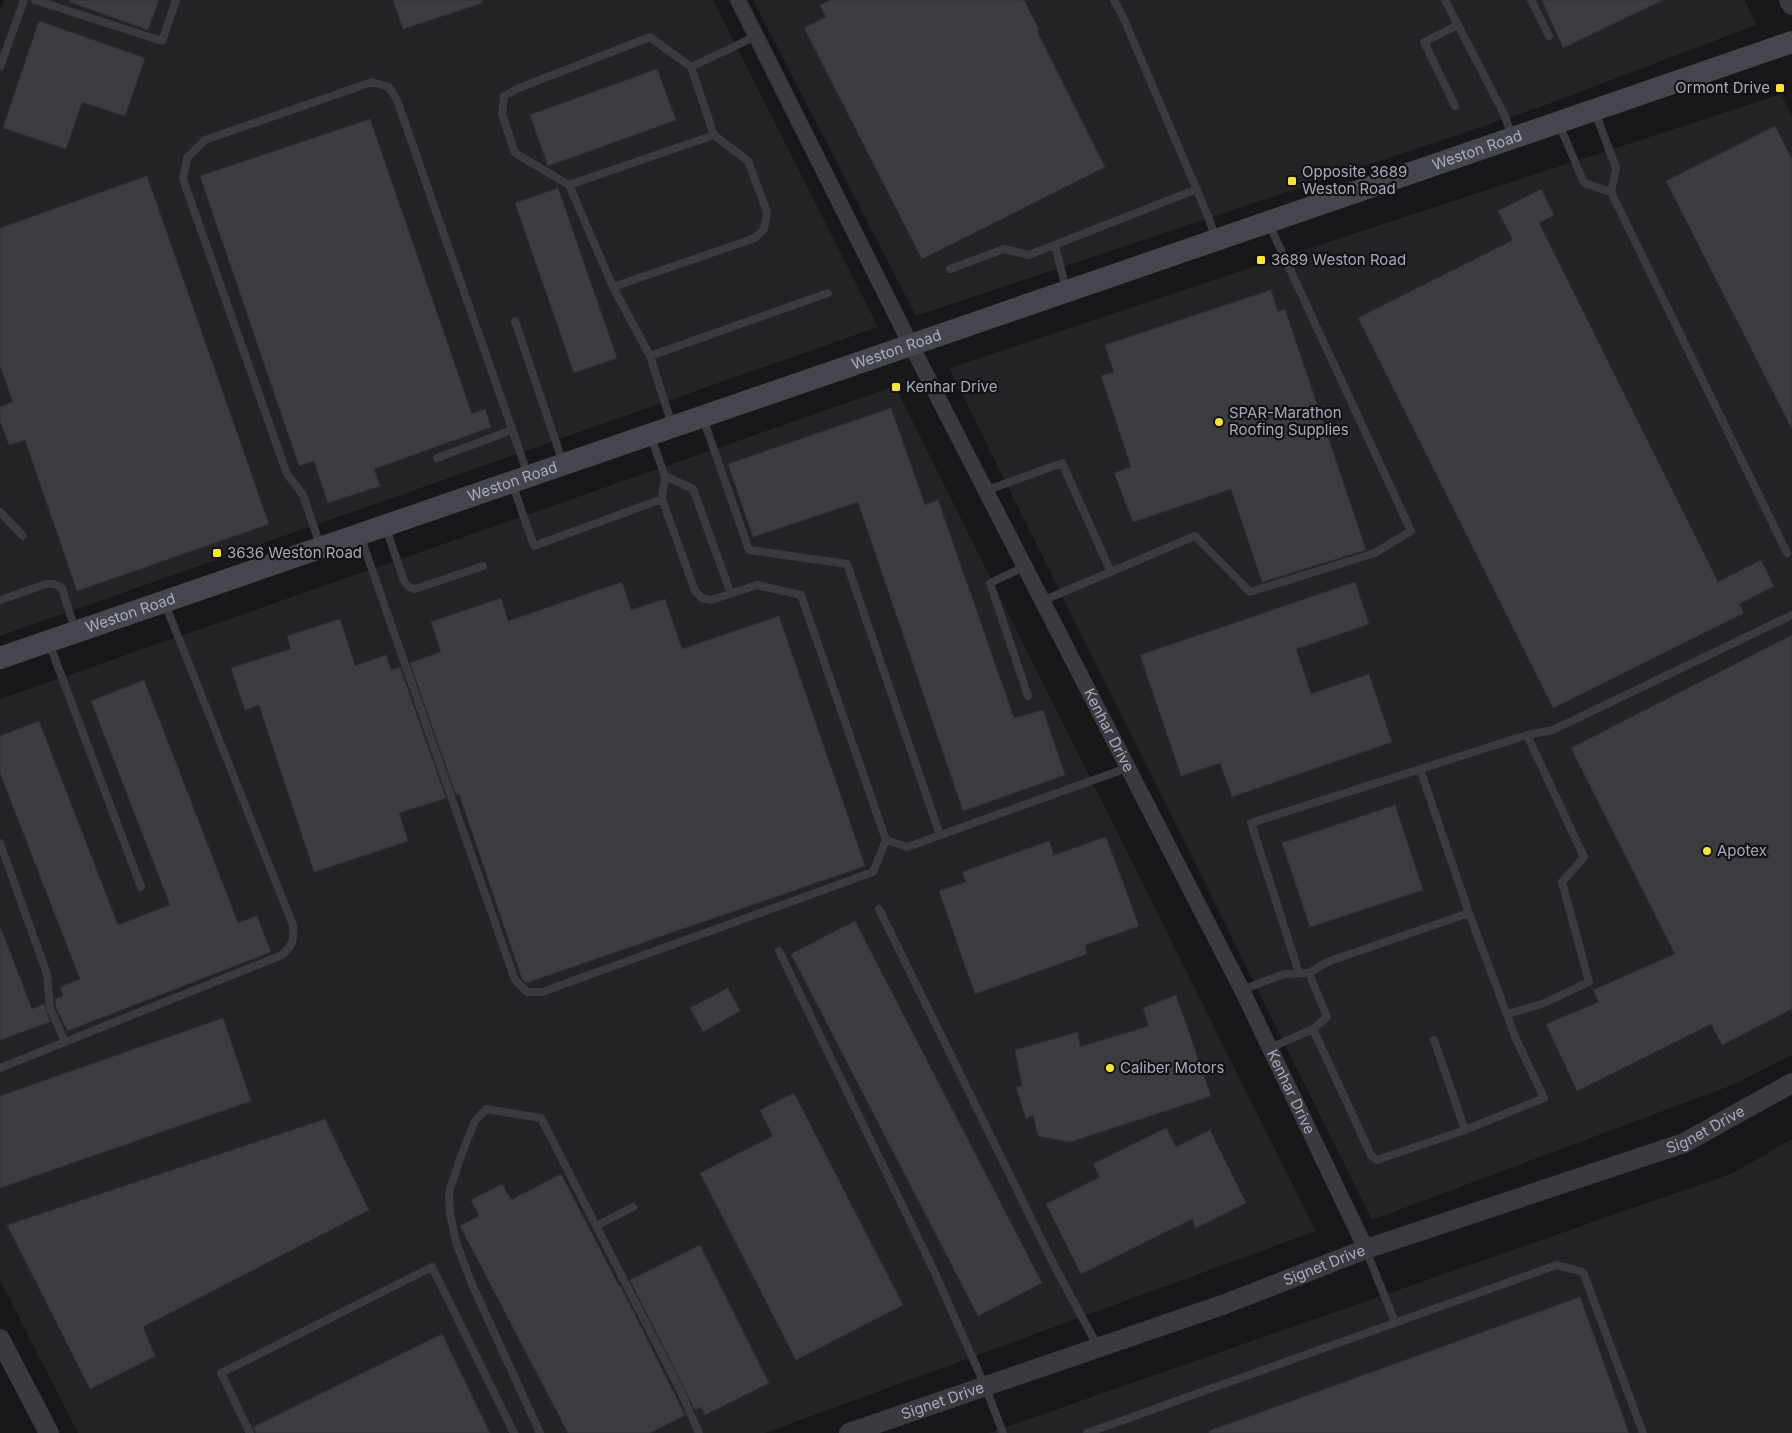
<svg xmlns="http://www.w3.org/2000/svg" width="1792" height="1433" font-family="Inter,sans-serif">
<rect width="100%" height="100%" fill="#181719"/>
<path fill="#242326" d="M4 0H713L878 327 0 636V11Z
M753 0H1745L1756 25 1543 106 916 316Z
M1781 94 1792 116V1055L1735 1084 1372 1220 949 368 1267 262Z
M895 386 1316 1231 765 1433H78L0 1280V699Z
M1792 1139V1433H989L1733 1173Z"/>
<path fill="#3d3c41" stroke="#323135" d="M70 0H159L148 30 70 2Z
M393 0H482V3L403 29Z
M830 0H1024L1039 30 1037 31 1105 167 922 259 804 28 826 17 820 5Z
M1542 0H1663L1563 48Z
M39 21 145 58 125 116 82 102 66 149 3 128Z
M657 69 676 120 548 166 530 115Z
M370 119 472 414 485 409 491 427 374 469 380 486 328 503 314 461 299 466 200 176Z
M1775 126 1792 159V429L1666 181Z
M147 176 269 524 77 591 25 440 9 445 0 421V407L13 402 0 366V228Z
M558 188 617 358 574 373 515 203Z
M1541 189 1554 215 1539 223 1718 582 1761 560 1774 586 1739 604 1744 613 1553 708 1358 318 1513 240 1498 211Z
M1271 290 1278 312 1285 309 1366 550 1262 582 1231 489 1133 522 1114 473 1131 467 1101 376 1114 372 1105 345Z
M891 408 925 505 938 500 1014 718 1043 710 1065 775 963 811 858 502 753 537 728 464Z
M622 582 631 610 665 599 682 649 779 616 865 866 526 983 522 979 459 794 456 795 410 663 441 652 431 622 501 598 508 621Z
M1355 582 1369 624 1296 649 1311 694 1369 674 1392 742 1232 797 1220 763 1181 776 1140 655Z
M340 619 355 666 386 655 391 670 400 667 446 798 399 813 408 841 314 872 259 705 245 710 231 668 291 649 287 636Z
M1792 635V1009L1722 1045 1711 1024 1577 1091 1546 1024 1599 1002 1593 990 1675 954 1571 748Z
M144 680 238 923 257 916 271 952 67 1031 56 1007 55 999 63 996 60 987 80 979 0 773V736L39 721 118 925 170 905 91 701Z
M1395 805 1423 890 1310 927 1282 843Z
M1106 837 1139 926 1085 945 1087 954 975 994 939 891 966 882 962 872 1049 841 1054 855Z
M855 921 1042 1283 978 1316 791 954Z
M0 929H1L32 1009 44 1004 50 1022 0 1040Z
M728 988 740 1011 703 1032 690 1008Z
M1176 995 1211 1096 1070 1142 1038 1136 1033 1115 1026 1119 1016 1087 1022 1086 1015 1050 1078 1032 1080 1047 1149 1026 1143 1008Z
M223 1018 251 1101 0 1188V1096Z
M794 1093 903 1305 796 1360 700 1173 773 1136 760 1110Z
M325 1119 369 1210 143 1327 155 1356 90 1389 7 1225Z
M1166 1128 1176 1147 1210 1130 1246 1203 1196 1228 1192 1219 1081 1274 1046 1204 1100 1177 1093 1164Z
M561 1174 619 1286 620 1285 685 1415 650 1433H568L460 1226 479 1216 471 1200 502 1184 511 1200Z
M700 1245 769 1383 705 1415 701 1407 695 1410 630 1280Z
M1580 1297 1629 1433H1209V1431Z
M442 1334 490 1433H256L253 1427Z"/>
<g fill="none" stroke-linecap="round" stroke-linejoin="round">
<path stroke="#3a3a40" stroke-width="8" d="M35 0 162 41 176 0
M1114 0 1124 19 1207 214 1216 238
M1445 0 1504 114 1512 136
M1531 0 1549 36
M0 67 24 0
M1455 106 1424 42 1458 25
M1595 112 1616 168 1611 192
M1559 124 1584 183 1611 192 1787 553
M569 185 714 135
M1055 245 1066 289
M950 269 1004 249 1029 255 1197 189
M613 287 569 185 515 153 502 114 504 96 519 88 650 37 691 67
M515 321 563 463
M650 356 613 287 755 238 764 229 767 212 748 161 714 135 691 67 756 36
M703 418 749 550 847 564 940 835
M672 425 650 356 828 293
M437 458 512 430
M665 476 693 489 731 594
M512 483 534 546 662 499
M985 491 1062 463 1111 572
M0 512 23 536
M386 528 404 581 409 587 415 589 483 566
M360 535 515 980 527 992H542L873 872 886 840 801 595 757 585 711 600 702 598 695 591 662 499 665 476 651 437
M320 545 303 495 287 474 183 179 187 158 205 140 372 82 389 87 397 100 528 475
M1024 567 990 583 1028 696
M0 600 46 584H54L62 588 75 630
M1042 601 1195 536 1250 592 1375 553 1411 531 1269 224
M49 643 141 887
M1527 735 1553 730 1792 615
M886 840 907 847 1127 768
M0 843 47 974 50 1008 65 1042
M879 909 1054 1265 1098 1347
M779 951 934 1271 985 1386 1003 1433
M1299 973 1251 823 1527 735 1584 857 1562 882 1589 982 1542 1004 1507 1014
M1309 973 1327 962 1469 913
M1242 990 1284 974 1309 973 1327 1017 1313 1029 1270 1048
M1313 1029 1371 1155 1377 1160 1465 1130 1544 1098 1516 1039 1469 913 1420 769
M1434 1040 1465 1130
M0 1068 282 955C293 945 294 940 293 925L165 604
M596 1226 633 1207
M1366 1250 1395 1322
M250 1433 221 1373 432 1267 514 1433
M540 1433 471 1282 456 1242 450 1213 449 1192 462 1153 475 1121 486 1109 541 1118 680 1390 699 1433
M1087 1433 1557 1265 1583 1272 1643 1433"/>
<path stroke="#3a3a40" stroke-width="16" id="s1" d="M738 0 911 345 1242 990 1366 1249"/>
<g stroke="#3a3a40" stroke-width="20">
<path d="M1789 0 1792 5"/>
<path d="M0 1339 49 1433"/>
<path id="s2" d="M849 1433 1225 1304 1366 1249 1684 1143 1792 1083"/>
</g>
<path stroke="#46464e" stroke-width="22" id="s3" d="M0 658 1792 42"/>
</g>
<g fill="#f9e530" stroke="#131214" stroke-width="2">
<rect x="1775" y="83" width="10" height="10" rx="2.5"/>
<rect x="1287" y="176" width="10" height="10" rx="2.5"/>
<rect x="1256" y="255" width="10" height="10" rx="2.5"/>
<rect x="891" y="382" width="10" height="10" rx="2.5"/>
<circle cx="1219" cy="422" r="5"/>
<rect x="212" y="548" width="10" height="10" rx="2.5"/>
<circle cx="1707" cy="851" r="5"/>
<circle cx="1110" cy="1068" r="5"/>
</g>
<g text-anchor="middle" stroke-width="4.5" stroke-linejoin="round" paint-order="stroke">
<g font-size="15" fill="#a9aaba" stroke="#131214" text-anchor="start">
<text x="1770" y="93" text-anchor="end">Ormont Drive</text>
<text x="1302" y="177">Opposite 3689<tspan x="1302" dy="17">Weston Road</tspan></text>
<text x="1271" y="265">3689 Weston Road</text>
<text x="906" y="392">Kenhar Drive</text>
<text x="1229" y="418">SPAR-Marathon<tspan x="1229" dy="17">Roofing Supplies</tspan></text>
<text x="227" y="558">3636 Weston Road</text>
<text x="1717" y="856">Apotex</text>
<text x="1120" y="1073">Caliber Motors</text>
</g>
<g font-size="15" fill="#a9aaba" stroke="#131214">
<text dy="5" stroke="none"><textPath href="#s3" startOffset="1562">Weston Road</textPath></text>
<text dy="5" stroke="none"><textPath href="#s3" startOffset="948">Weston Road</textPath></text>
<text dy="5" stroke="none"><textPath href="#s3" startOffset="542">Weston Road</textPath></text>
<text dy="5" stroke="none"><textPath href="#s3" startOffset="138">Weston Road</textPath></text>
<text dy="5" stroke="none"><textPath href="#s1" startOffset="819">Kenhar Drive</textPath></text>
<text dy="5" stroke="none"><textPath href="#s1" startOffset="1224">Kenhar Drive</textPath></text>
<text dy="5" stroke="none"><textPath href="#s2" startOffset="909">Signet Drive</textPath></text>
<text dy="5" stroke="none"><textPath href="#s2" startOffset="504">Signet Drive</textPath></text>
<text dy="5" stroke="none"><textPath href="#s2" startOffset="99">Signet Drive</textPath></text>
</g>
</g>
</svg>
